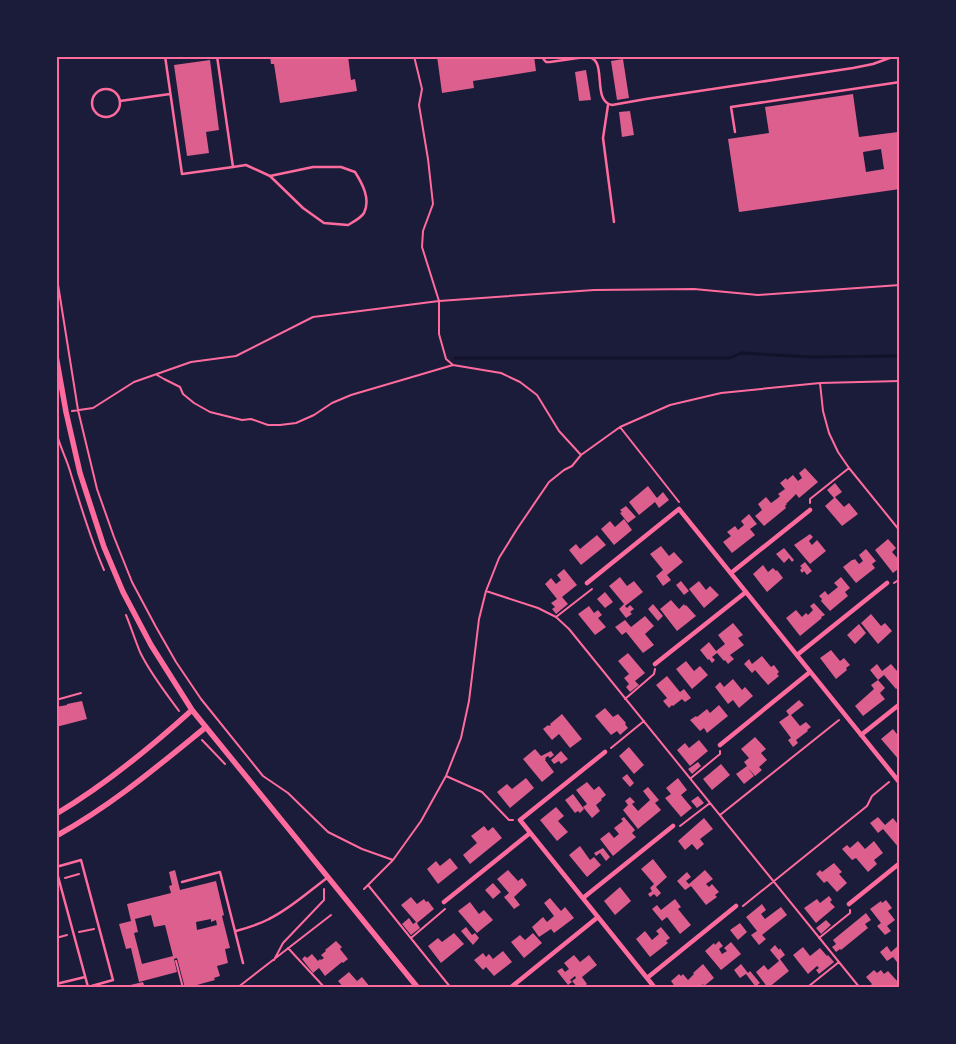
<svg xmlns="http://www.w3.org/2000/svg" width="956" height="1044" font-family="Manrope,sans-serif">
<rect width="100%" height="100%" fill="#1b1b3a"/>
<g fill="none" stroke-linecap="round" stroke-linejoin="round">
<path stroke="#12122b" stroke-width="3" d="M455 358H730L741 353 812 357 900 356"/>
</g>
<path fill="#dd5f8e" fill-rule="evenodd" d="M270 56H348L351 80 355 79 357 91 280 103 274 64H271Z
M437 56H534L536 71 473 81 474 88 442 93Z
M623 59 629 98 617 100 611 61Z
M210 60 219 130 206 132 209 153 187 156 174 65Z
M586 70 591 100 579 101 575 72Z
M853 94 859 137 898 132 900 145V189L739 212 728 139 769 133 765 107ZM881 149 884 169 866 172 863 152Z
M630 111 634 135 622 137 619 112Z
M805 468 818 482 799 498 796 494 786 504H787L785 506 786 508 764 526 755 516 762 510 758 504 766 497 771 503 778 498 780 496 778 494 785 489 780 483 786 478 787 480 793 475 798 481 802 478 799 473Z
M835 483 842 492 835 497 844 507 849 503 858 514 842 526 825 506 834 498 827 490Z
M648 486 657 498 663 492 669 500 659 508 655 502 639 515 629 502Z
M626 506 636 517 628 523 620 513 622 512 620 510Z
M749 514 757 524 750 529 755 535 732 553 723 542 731 536 727 532 735 526 738 530 744 525 741 521Z
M624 519 632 530 614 545 601 529 610 521 615 527Z
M810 534 813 537 809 541 812 545 817 540 826 551 810 564 794 545Z
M597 535 606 545 581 565 569 550 576 544 580 549Z
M888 539 896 548 892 552 900 561V571L898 569 893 573 875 550Z
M661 546 669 556 674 552 683 562 667 575 671 580 663 586 656 576 663 570 650 554Z
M784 548 794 560 792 562 789 558 784 563 776 554Z
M866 549 876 561 872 564 875 568 856 583 843 567 852 560H853L855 559 859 564 863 561 859 555Z
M805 562 812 571 807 575 804 571 802 573 800 570 802 568 800 566Z
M763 565 768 572 773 568 776 571 777 570 783 578 767 592 753 574Z
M564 569 577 585 562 597 568 604 556 614 552 609 555 607 551 603 557 599 545 584 551 578 556 584 561 580 557 575Z
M620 577 627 586 634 581 643 592 625 606 627 608 630 605 634 609 630 612 632 614 626 618 619 609 624 604 609 586Z
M841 577 850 588 845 592 848 596 830 611 821 601 822 599 819 596 825 591 828 595 838 587 834 583Z
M681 581 689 591 684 595 676 585Z
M699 581 706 590 710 586 719 595 704 608 689 589Z
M605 592 613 602 605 608 597 599Z
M671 600 679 609 684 604 685 606 686 605 696 616 677 631 660 609Z
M814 603 825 615 821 617 822 618 800 636 786 618 796 610 802 617 806 613 808 615 813 610 810 606Z
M653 604 663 616 658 621 648 609Z
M589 606 594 613 598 610 602 615 598 618 606 627 595 635 578 614Z
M871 614 881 626 885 623 892 631 878 644 861 623Z
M645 616 654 626 645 634 654 645 643 653 626 632 622 635 615 627 625 620 631 627Z
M733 623 743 635 738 638 744 645 730 655 734 659 728 664 725 660 724 661 717 653 712 657 715 660 712 663 709 659 708 660 700 650 709 642 716 651 725 644 718 635Z
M859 624 866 633 855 644 847 635Z
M831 650 840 661 844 658 850 665 846 668 847 670 836 679 820 658Z
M628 653 645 673 635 681 639 685 630 692 626 687 629 684 624 678 629 674 618 661Z
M762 656 771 667 774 665 779 672 777 674 779 676 768 685 755 670 752 673 744 664 749 659 752 664Z
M686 661 694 671 700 666 708 675 692 689 676 669Z
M877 664 882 671 891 664 897 671 900 669V686L896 689 884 675 878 680 885 688 880 693 885 699 863 716 855 706 874 689 871 685 878 680 870 670Z
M667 676 680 692 684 689 691 698 685 702 682 699 673 706 672 705 669 708 663 701 667 698 656 685Z
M733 679 742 690 745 687 753 696 739 708 733 700 728 704 715 687 720 682 724 687Z
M799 700 804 705 791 715 800 726 806 722 811 727 807 730 808 731 796 740 798 743 793 747 788 740 791 738 779 722 789 715 786 711Z
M82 701 87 719 56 727V707L67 705V704Z
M719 705 728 716 707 733 704 728 700 731 690 720 696 716 697 717 707 709 710 713Z
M605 708 613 717 618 714 626 723 625 724 628 728 620 735 617 731 611 735 595 716Z
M562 714 582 739 570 748 559 734 552 740 543 729 548 725 549 726 551 725 550 724Z
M893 729 900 738V761L881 739Z
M755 737 766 749 761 753 767 760 759 767 762 770 755 776 748 768 754 776 744 784 736 774 747 766 744 762 749 758 741 749Z
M699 740 708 751 690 766 677 750 685 743 689 748Z
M629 747 644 765 634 774 619 756Z
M535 749 541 756 551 751 554 755 550 758 548 756 545 758 546 759 545 760 554 772 542 782 523 759Z
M561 751 568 759 561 764 559 761 554 764 551 760Z
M698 762 701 766 692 774 688 769Z
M721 764 730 775 712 790 703 779Z
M627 774 634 783 630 787 622 778Z
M526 778 534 788 510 808 497 792 507 784 512 789Z
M678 778 687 790 681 795 692 808 681 817 665 798 671 794 666 788Z
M587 782 594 790 599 786 606 795 601 799 602 800 596 805 600 811 592 818 583 807 587 804 576 790Z
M648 787 659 800 655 803 661 810 638 829 623 810 628 805 625 801 630 797 635 802 632 804 638 811 650 800 643 791Z
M573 794 584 809 580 813 578 811 575 813 565 800Z
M698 796 704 803 697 808 691 801Z
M556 807 564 816 558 821 568 832 557 841 540 820Z
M624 817 635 830 632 833 636 837 613 856 600 839 609 832 614 838 619 834 614 828 623 821 621 819Z
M878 817 885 825 893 818 900 827V849L883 829 878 833 870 823Z
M704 818 713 829 700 839 704 844 697 850 692 844 685 850 678 841Z
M484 826 488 831 493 827 502 838 470 864 463 855 477 843 471 836Z
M858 841 865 849 874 841 883 853 874 860 877 864 868 872 856 858 852 860 842 849 847 845 850 848Z
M580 846 590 860 594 857 601 865 587 877 569 855Z
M603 848 610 857 606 861 600 853 596 856 594 853Z
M450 858 458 868 438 884 427 869 436 861 440 866Z
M653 859 667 877 656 887 661 893 657 897 654 894 650 897 648 894 652 891 650 888 654 884 641 869Z
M834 863 842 872 839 874 847 883 837 892 827 881 824 883 816 874 820 870 822 872Z
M175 870 180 890 216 881 224 915 222 916 230 948 225 949 228 963 217 966 220 976 214 978 215 980 186 988H185L177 958 174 959 177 972 139 982 131 948 126 949 119 924 131 921 127 904 171 893 169 886 172 885 169 872ZM151 915 154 927 165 925 173 956 142 964 134 933 138 932 135 919ZM211 919V922L216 920 217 925 197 930 196 922Z
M508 870 518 881 522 878 527 885 514 897 520 905 514 909 504 897 509 893 497 879Z
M705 870 713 879 706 884 709 887 712 884 719 892 715 895 717 897 706 905 691 886 685 890 677 881 687 872 691 877 686 881 689 884Z
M493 883 501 892 493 899 485 890Z
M620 887 631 901 615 915 604 901Z
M829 896 832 900 830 902 835 907 816 923 804 908 817 899 820 903Z
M411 897 417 904 424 899 426 902 428 901 434 909 417 923 420 928 411 935 402 924 409 918 413 924 416 922 401 905Z
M550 898 561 911 565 907 574 918 554 933 551 929 539 937 532 927 543 917 547 922 554 916 544 903Z
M675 899 681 907 678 909 691 925 680 934 667 917 662 921 652 909 657 905 661 910Z
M886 900 892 908 888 911 895 920 887 926 891 931 885 935 877 926 881 923 870 909 881 901 882 903Z
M470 902 479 914 484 910 493 920 477 933 458 911Z
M762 904 766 910 761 914 765 919 781 907 787 915 762 935 766 939 759 945 751 935 757 931 746 917Z
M866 913 871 920 865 924 868 928 841 950 840 949 836 952 832 947 836 944 833 940Z
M826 920 831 925 821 934 816 928Z
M740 923 747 932 738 940 730 930Z
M466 927 472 935 475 933 479 938 473 945 461 931Z
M661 927 670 938 666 941 668 943 650 957 636 939 645 931 652 940 659 934 656 931Z
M454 933 464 944 441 963 428 946 438 938 442 942Z
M533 933 542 943 524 958 511 942 520 935 525 940Z
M336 941 342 947 340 949 348 959 343 963 342 962 325 976 319 968 313 973 302 959 305 956 307 958 312 954 318 961 320 959 321 960 324 958 321 955 326 951 325 950Z
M719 941 723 946 719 949 722 954 727 951 724 948 731 942 741 954 721 970 705 951 714 943 715 945Z
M900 944V966L893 957 887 961 880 952 887 946 891 952Z
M775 945 779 950 780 948 785 955 780 959 789 971 768 988 756 972 764 965 768 970 779 961 770 950Z
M803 947 810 956 820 948 827 956 828 955 834 962 819 974 816 970 819 968 817 966 808 974 793 955Z
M503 951 512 962 494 976 486 967 483 970 474 960 483 953 486 957 489 954 493 959Z
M574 955 580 962 589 955 597 965 582 977 587 984 582 988H578L572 981 576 978 575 976 570 980 572 982 568 985 557 971 562 968 565 972 569 969 564 963Z
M703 964 714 978 704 986 703 984 699 988H676L671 981 679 974 681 976 683 974 688 980 694 974 693 973Z
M741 964 748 973 750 971 760 983 756 986 758 988H753L755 986 746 974 740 978 734 970Z
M874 970 877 973 881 970 884 974 888 971 899 983 893 988H868L872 984 866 977Z
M349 972 357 981 362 977 370 987 372 985 375 988H344L338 981Z
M143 982 145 988H122V987Z"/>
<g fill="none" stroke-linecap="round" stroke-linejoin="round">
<path stroke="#ff6b9d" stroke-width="2" d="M414 56 422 89 419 105 428 159 433 204 423 231 422 247 439 301V334L446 359 453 365 501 373 520 382 537 395 559 431 581 455
M56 272 78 410 97 489 114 537 132 582 156 627 176 662 201 699 263 776 288 793 328 832 362 849 393 860
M157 375 164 379 180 387 183 394 194 403 210 412 242 420 251 419 268 425H280L296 423 314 415 332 403 351 395 453 365
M820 383 823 411 829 433 838 452 849 468 900 531
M72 411 93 408 134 382 191 362 236 356 313 317 439 301 594 290 694 289 758 295 900 285
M620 427 679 502
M56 431C59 445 66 457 70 471 80 504 90 538 104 570
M810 503V499L849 468
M894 583 900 579
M486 591 538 608 556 617 569 629 860 988
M126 615C131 627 135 640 140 652 150 673 165 692 179 711
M556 617 592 589
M625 699 654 674 655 669
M56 700 81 693
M202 740 225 764
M611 748 644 721
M446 776 482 792 509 820H513
M691 778 720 754V751
M720 815 839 720
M680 826 710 803
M65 878 79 874
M368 885 451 988
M364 889 393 860 421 821 446 776 461 738 469 701 479 619 486 591 499 558 517 529 549 482 564 470 572 466 581 455 620 427 670 405 721 393 820 383 900 381
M743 906 867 806 872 796 889 782
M79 932 94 929
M56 938 67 935
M411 938 445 909
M819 938 850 913V910
M288 948 325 988
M274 960 283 943 324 900V889
M176 961 183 988
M237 988 331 915
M802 988 809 986 839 962"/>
<path stroke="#ff6b9d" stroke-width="2.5" d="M165 56 182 174 233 167 217 56
M541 56 546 62H550L585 57C610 55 590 101 612 105L646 99 853 68 873 64 895 56
M92 103a14 14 0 1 1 28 0a14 14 0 1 1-28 0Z
M120 101 170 94
M608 105 603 138 614 222
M735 132 731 107 900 82
M233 167 246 165 270 176 303 208 324 223 348 225C353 222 361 218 364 213 371 199 362 183 355 172L341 167H313L270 176
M56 867 81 860 113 980 88 987 56 869
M182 882 220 872 243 963
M236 931C247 928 258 925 269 919 290 909 308 892 327 878
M56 984 85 977"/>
<path stroke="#ff6b9d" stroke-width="4.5" d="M731 573 810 510
M587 583 679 509 900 783
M797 655 887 583
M655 664 746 592
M861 735 900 704
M720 745 810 672
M605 752 520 820 655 988
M583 898 673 826
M444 902 530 833
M849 904 900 863
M647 978 736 906
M510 988 598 917"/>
<path stroke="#ff6b9d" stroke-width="5.5" d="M56 356 66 412 80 473 104 547 123 592 151 645 192 710 418 988
M56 814C105 785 150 748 192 710
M56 836C111 806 158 766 206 727"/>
</g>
<rect width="956" height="1044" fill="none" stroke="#1b1b3a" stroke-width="115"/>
<rect x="58" y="58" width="840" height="928" fill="none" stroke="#ff6b9d" stroke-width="2"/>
</svg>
